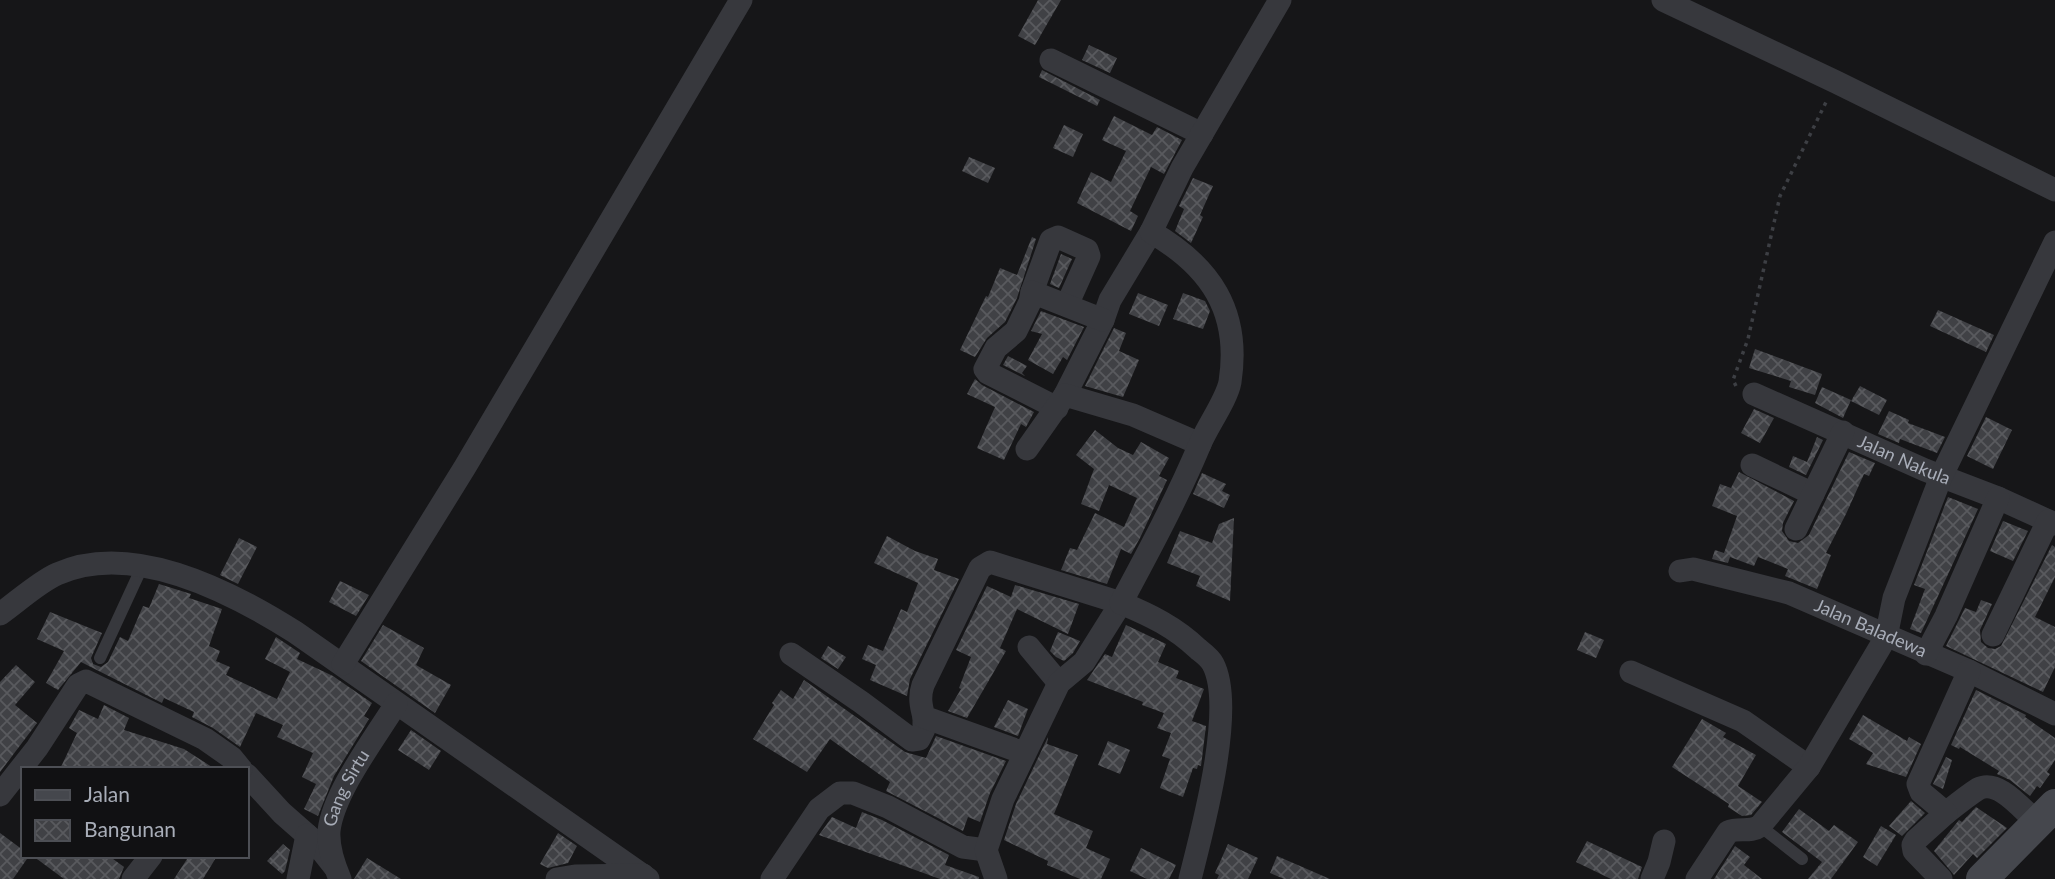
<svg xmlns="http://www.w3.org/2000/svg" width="2055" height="879" font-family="Lato,sans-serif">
<defs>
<pattern id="building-cross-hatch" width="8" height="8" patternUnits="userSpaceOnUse" patternTransform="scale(1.75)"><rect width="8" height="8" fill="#404145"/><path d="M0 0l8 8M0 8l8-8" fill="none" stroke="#595a5e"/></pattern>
</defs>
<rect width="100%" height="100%" fill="#161618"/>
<path fill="url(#building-cross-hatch)" d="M1038 0H1061L1035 45 1018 36Z
M1089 45 1117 58 1110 73 1082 60Z
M1042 70 1100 100 1097 106 1039 77Z
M1114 116 1152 135 1157 127 1182 140 1164 174 1151 167 1130 211 1138 216 1131 231 1077 203 1091 172 1111 182 1126 151 1102 140Z
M1064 125 1083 134 1073 157 1053 148Z
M969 157 995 168 988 183 962 171Z
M1193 178 1213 186 1200 215 1203 217 1191 243 1175 231 1184 209 1179 206Z
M1032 237 1036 239 1017 298 1005 322 987 338 975 357 960 350 986 296 988 297 1000 268 1017 275Z
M1061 254 1072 259 1059 288 1050 284Z
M1138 293 1168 305 1159 326 1129 314Z
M1183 293 1205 301 1210 311 1203 329 1173 319Z
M1938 310 1994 335 1986 352 1930 326Z
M1041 311 1084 327 1067 360 1063 357 1053 374 1028 360 1042 334 1031 331Z
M1114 328 1126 333 1119 351 1139 360 1123 397 1085 386Z
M1755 349 1822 374 1815 395 1789 387 1791 381 1749 368Z
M1008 356 1027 366 1022 373 1025 376 1003 365Z
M975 379 982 385 1034 412 1026 427 1021 424 1004 460 977 448 995 407 967 394Z
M1860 386 1887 400 1879 415 1851 401Z
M1822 387 1851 400 1843 418 1815 403Z
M1754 409 1774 418 1760 443 1741 433Z
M1889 411 1909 420 1908 423 1945 437 1937 453 1900 439 1899 443 1878 434Z
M1986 417 2012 430 1993 469 1967 456Z
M1095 430 1118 448 1133 455 1141 442 1169 458 1159 476 1167 480 1140 538 1131 554 1121 549 1107 584 1061 570 1070 548 1077 550 1095 513 1124 527 1137 498 1109 485 1099 511 1081 504 1094 469 1076 455Z
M1817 437 1823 440 1806 475 1789 467 1793 456 1807 462Z
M1849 452 1875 463 1869 476 1864 474 1846 514 1826 553 1831 555 1817 589 1785 576 1788 569 1758 557 1754 566 1730 557 1728 563 1712 559 1715 550 1724 553 1737 516 1712 506 1720 484 1731 488 1739 472 1794 501 1783 523 1782 531 1789 541 1798 543 1809 535Z
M1202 473 1226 484 1222 491 1230 495 1224 508 1193 494Z
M1948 497 1978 509 1921 633 1910 629 1925 589 1914 585Z
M1234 518 1230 601 1196 586 1200 576 1167 563 1180 531 1212 543 1219 524Z
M2003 521 2028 531 2013 561 1990 551Z
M887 536 915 551 938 559 934 570 959 579 910 679 907 696 870 680 876 665 862 659 868 645 883 651 901 609 907 612 918 583 874 563Z
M239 538 257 547 238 584 220 575Z
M2052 545 2055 547V577L2035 617 2055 627V667L2043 692 1946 646 1965 608 1976 612 1981 600 1992 604 1980 630 1981 642 1988 648 1995 649 2001 646Z
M340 581 369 595 356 616 329 602Z
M159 584 191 594 189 598 222 609 209 646 220 651 216 661 230 667 226 675 277 699 290 672 265 659 276 637 300 653 297 659 333 676 372 703 364 716 369 719 334 776 318 816 304 809 316 784 302 777 313 753 277 737 283 725 256 713 240 747 213 728 192 717 194 712 164 698 162 703 81 662 58 690 46 683 64 651 37 639 50 612 102 633 91 658 93 664 101 667 108 662 120 637 128 641 143 606 149 608Z
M1015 585 1079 604 1068 634 1017 609 1000 648 1006 651 967 718 948 711 961 689 959 688 971 657 956 650 987 586 1011 597Z
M383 625 424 648 416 665 451 685 435 713 361 661Z
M1126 625 1166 644 1158 662 1179 671 1176 678 1204 689 1192 721 1206 726 1201 766 1198 765 1197 769 1193 768 1183 797 1160 788 1170 759 1162 756 1171 733 1157 728 1164 713 1142 705 1143 702 1087 680 1105 654 1112 657Z
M1058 632 1080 641 1073 653 1064 661 1056 657 1050 651Z
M1585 632 1604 640 1596 658 1577 650Z
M828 646 846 657 838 669 821 658Z
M16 665 35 682 15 705 37 723 0 772V682Z
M804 680 905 752 926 758 936 736 1006 761 990 793 980 822 968 817 963 831 886 791 890 782 830 739 807 772 753 739 774 705 772 703 781 690 793 699Z
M1976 690 2026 715 2025 717 2055 738V760L2047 772 2050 774 2040 788 2037 786 2030 796 2010 780 1997 774 1999 771 1960 747 1959 749 1951 745Z
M1008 700 1028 709 1018 736 994 727Z
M104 705 129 718 124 730 184 749 215 769H60L77 733 69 728 79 710 98 719Z
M1863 715 1907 741 1909 737 1921 744 1906 777 1866 764 1873 753 1849 739Z
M1702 719 1726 733 1723 737 1756 755 1738 786 1762 802 1751 815 1742 816 1728 807 1729 804 1672 767Z
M411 730 441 751 429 770 398 750Z
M1048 737 1047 744 1078 755 1054 814 1093 831 1086 848 1110 859 1101 879H1080L1047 865 1048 861 1004 840 1016 804Z
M1108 741 1130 750 1120 774 1098 765Z
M1946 757 1952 760 1943 789 1933 784Z
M1911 801 1925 813 1902 836 1889 826Z
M1976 807 2007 828 1977 858 1973 854 1954 875 1934 851 1959 820 1962 822Z
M1799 809 1829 831 1834 825 1858 842 1831 879H1808L1822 862 1782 832Z
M862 812 882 820 949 855 945 865 979 877V879H940L819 835 832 817 856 828Z
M1881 826 1896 835 1877 866 1863 857Z
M0 833 23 850V856H29L13 879H0Z
M558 833 577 846 568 863 548 868 540 864Z
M1587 841 1642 867 1638 879H1611L1576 862Z
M283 844 290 850 285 871 282 874 267 861Z
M1228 844 1258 858 1248 879H1217L1219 875 1215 873Z
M1735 846 1750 857 1744 865 1762 879H1714Z
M1141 848 1176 865 1169 879H1147L1130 871Z
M33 856H109L124 867 119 879H64Z
M189 856H217L203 879H174Z
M1277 856 1330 879H1284L1270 873Z
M367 858 401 879H354Z"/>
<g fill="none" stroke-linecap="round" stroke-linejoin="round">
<path stroke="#3d3f44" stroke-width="3.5" stroke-dasharray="3.5 5" stroke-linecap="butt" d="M1736 386 1733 380 1748 339 1780 196 1828 98"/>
<path stroke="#37383d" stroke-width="12" d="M100 658 142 567
M1760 826 1802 859"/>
<g stroke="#37383d" stroke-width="23">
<path d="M1663 0 1836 82 2055 190"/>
<path d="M1051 60 1202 134"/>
<path d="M1032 292 1051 240 1058 237 1087 250 1089 256 1067 305"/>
<path id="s1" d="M1754 394 1925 470 1998 498 2055 524"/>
<path d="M1065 395 1103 320 1110 300 1151 232"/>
<path d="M1057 408 988 373 985 369 996 348 1016 331 1030 302 1032 292 1103 320"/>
<path d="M1027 449 1065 395 1133 415 1200 444"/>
<path d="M1752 465 1813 494"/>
<path d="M1796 529 1843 432"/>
<path id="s2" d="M1680 571 1693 569 1789 593 1969 671 2055 714"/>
<path d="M0 614C17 602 39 582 57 574 132 540 232 592 295 632L648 879"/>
<path d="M1993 635 2048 521"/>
<path d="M1029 647 1059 683"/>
<path d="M791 654 861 702 912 740 919 739 924 729V717"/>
<path d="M1926 654 1946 616 1998 498"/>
<path d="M343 664 465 467 741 0"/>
<path d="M1631 672 1743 721 1809 767"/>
<path d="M247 775 282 813 315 842 334 866"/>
<path d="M0 795 37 748 78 685 86 681 205 739 232 758 241 769"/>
<path d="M1946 813C1956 805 1967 796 1978 789 1999 778 2023 811 2038 823"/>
<path d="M133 879 151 856"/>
<path d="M298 879 307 835"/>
<path id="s3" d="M340 879C334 865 328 846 329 831 333 793 375 738 396 704"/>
<path d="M557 879 575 876 643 875"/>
<path d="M772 879 819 809 840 793H853L888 807 963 847 986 850"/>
<path d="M996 879 986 850 1003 799 1059 683 1084 662 1121 603 990 562 980 568 923 685C919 697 921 706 924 717L1024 753"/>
<path d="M1190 879C1202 831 1236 708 1213 664 1210 658 1203 653 1198 649 1175 627 1150 615 1121 603 1149 551 1177 499 1200 444 1207 427 1227 399 1230 382 1241 311 1210 266 1151 232L1182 168 1280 0"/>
<path d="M1652 879 1659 862 1664 841"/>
<path d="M1697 879 1728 832C1739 827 1750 833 1760 826L1809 767 1886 637 1894 598 1941 477 2055 242"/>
<path d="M1941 879 1914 851 1913 845 1916 840 1946 813 1921 792 1918 784 1969 671"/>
</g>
<path stroke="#45474d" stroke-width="32" d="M1982 879 2055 805"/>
</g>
<g text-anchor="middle" stroke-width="7" stroke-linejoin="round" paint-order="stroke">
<g font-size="18" fill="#a8adb8" stroke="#111113">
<text dy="6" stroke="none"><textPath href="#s1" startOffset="164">Jalan Nakula</textPath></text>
<text dy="6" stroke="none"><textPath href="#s2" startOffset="201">Jalan Baladewa</textPath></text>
<text dy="6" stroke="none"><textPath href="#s3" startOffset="96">Gang Sirtu</textPath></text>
</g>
</g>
<rect x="21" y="767" width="228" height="91" fill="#111113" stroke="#4d4f55" stroke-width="2"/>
<rect x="35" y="790" width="35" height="10" fill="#45474d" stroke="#4d4f55" stroke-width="2"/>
<text x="84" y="802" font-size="21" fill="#a8adb8">Jalan</text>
<rect x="35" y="820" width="35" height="21" fill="url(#building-cross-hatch)" stroke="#4d4f55" stroke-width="2"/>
<text x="84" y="837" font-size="21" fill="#a8adb8">Bangunan</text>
</svg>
